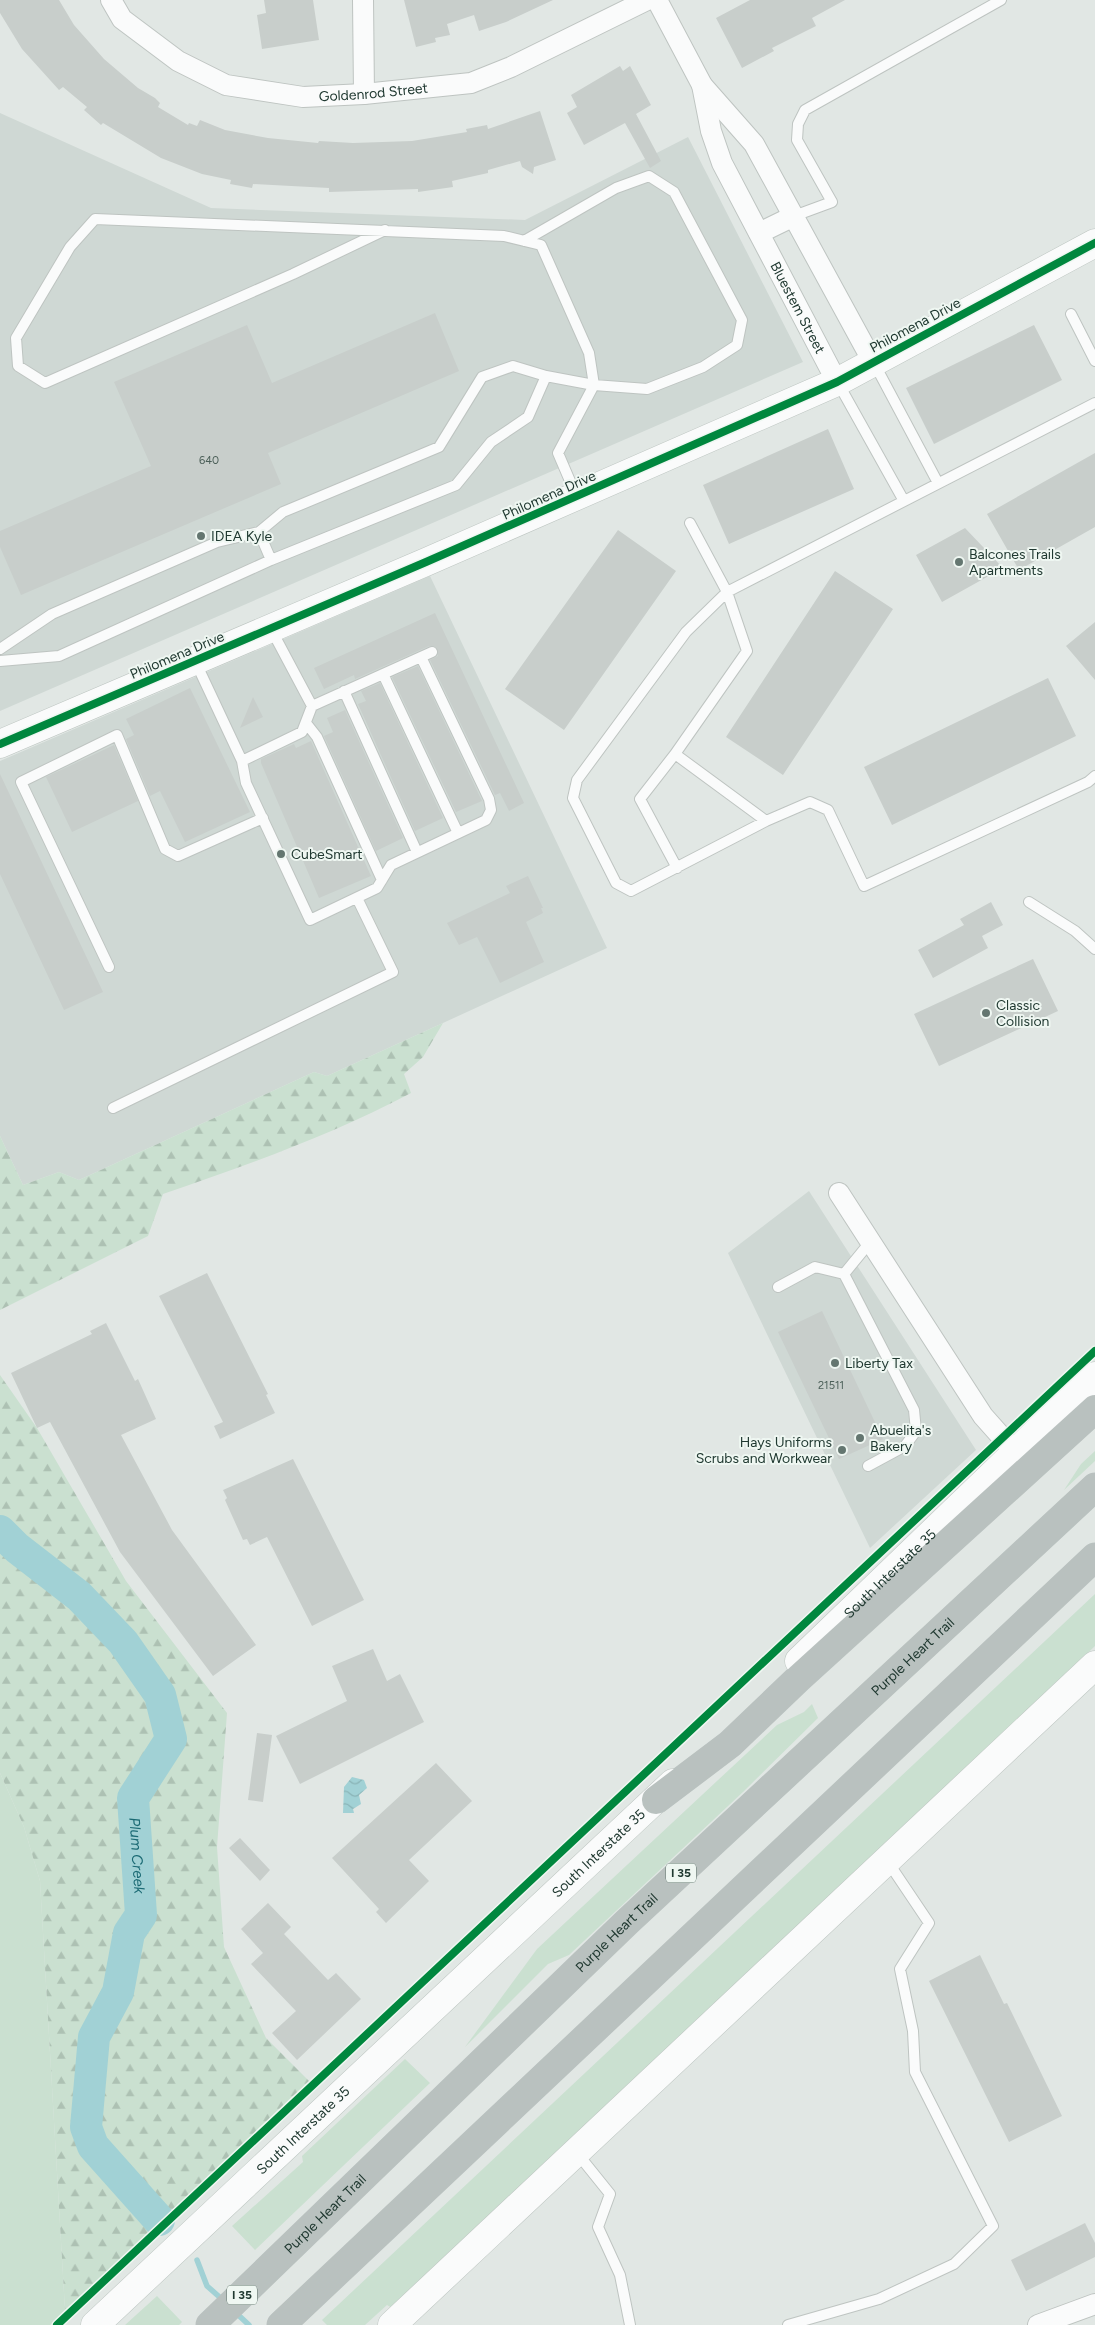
<svg xmlns="http://www.w3.org/2000/svg" width="1095" height="2325" font-family="Figtree,sans-serif">
<defs>
<pattern id="forest-firs" width="22" height="20" patternUnits="userSpaceOnUse" patternTransform="scale(1.25)"><rect width="22" height="20" fill="#cae0d0"/><path d="M5 1l3.5 6h-7zM16 11l3.5 6h-7z" fill="#adc1b3"/></pattern>
<pattern id="water-waves" width="16" height="10" patternUnits="userSpaceOnUse" patternTransform="scale(1.25)"><rect width="16" height="10" fill="#a1d1d5"/><path d="M0 5q4-4 8 0t8 0" fill="none" stroke="#8ab4b7"/></pattern>
</defs>
<rect width="100%" height="100%" fill="#e1e7e4"/>
<path fill="#cfd8d4" d="M0 113 211 208 525 220 688 137 803 362 0 711Z
M430 576 607 948 327 1076 314 1072 79 1180 59 1172 23 1185 0 1136V761Z
M809 1191 976 1450 870 1548 728 1253Z"/>
<path fill="#cae0d0" d="M1095 1451V1461L1064 1490 1081 1464Z
M1095 1594V1646L392 2308 387 2305 365 2325H327L322 2320Z
M812 1704 818 1718 743 1792 569 1955 548 1964 465 2047 537 1949 777 1725 804 1712Z
M0 1773 24 1827 40 1881 65 2310 50 2325H0Z
M405 2059 430 2083 255 2250 232 2226 303 2162 302 2156Z
M157 2296 182 2322 179 2325H125Z"/>
<path fill="url(#forest-firs)" d="M443 1023 423 1057 404 1074 411 1093C332 1135 247 1165 163 1194L148 1236 0 1310V1136L23 1185 59 1172 79 1180 314 1072 327 1076Z
M0 1375 37 1428 126 1581 227 1713 217 1847 224 1947 266 2038 311 2083 65 2310 40 1881 24 1827 0 1773Z"/>
<path fill="url(#water-waves)" d="M352 1777 364 1780 367 1788 359 1795 361 1804 353 1809 354 1813H343L344 1787Z"/>
<g fill="none" stroke-linecap="round" stroke-linejoin="round">
<path stroke="#a1d1d5" stroke-width="5.5" d="M197 2260 207 2286 224 2301
M234 2311 249 2325"/>
<path stroke="#a1d1d5" stroke-width="32" id="s1" d="M0 1531 17 1548 79 1596 123 1642 160 1695 171 1739 133 1798 141 1915 129 1933 118 1992 94 2037 86 2127 93 2146 159 2220"/>
</g>
<path fill="#c8cecb" d="M0 0H59L74 25 104 59 138 88 155 98 160 103 158 107 188 125 189 123 197 126 200 120 225 130 268 138 318 143 319 141 353 143 412 141 467 132 466 129 487 125 488 129 540 111 556 160 534 167 533 174 522 167 520 161 488 170V173L452 181 453 187 418 192V189L329 192V188L253 184 252 188 230 184 231 180 202 174 161 158 103 123 101 125 84 110 87 107 63 87 59 90 22 49 0 13Z
M264 0H313L319 40 262 49 257 15 266 13Z
M404 0H553L506 22 479 31 474 15 447 24 450 35 435 38 436 42 416 47Z
M750 0H845L812 18 816 26 772 48 774 51 742 68 716 18Z
M620 66 623 71 630 66 651 105 636 114 661 161 650 168 625 123 584 145 567 113 577 107 571 95Z
M435 313 459 371 268 453 281 484 21 595 0 547V531L151 466 114 382 247 325 272 383Z
M1034 325 1062 380 934 444 906 388Z
M828 429 854 489 729 544 703 485Z
M1095 453V527L1019 570 987 514Z
M965 528 1003 568 942 602 916 555Z
M618 530 676 571 564 730 505 689Z
M835 571 893 609 783 775 726 737Z
M435 613 524 803 509 811 500 793 495 795 430 660 438 656 436 647 429 646 355 679 354 675 324 689 314 668Z
M1095 622V680L1066 646Z
M418 666 482 801 456 812 392 677Z
M1048 678 1076 736 892 825 864 767Z
M380 683 443 818 415 831 358 704 366 701 361 691Z
M190 688 250 812 185 842 160 791 150 796 126 739 134 735 126 719Z
M253 697 263 717 240 728Z
M345 710 403 838 376 851 324 736 333 732 327 718Z
M311 741 371 876 319 898 261 763V759L294 744 296 748Z
M114 745 138 801 72 832 46 777Z
M0 774 103 992 64 1010 0 874Z
M528 876 543 908H541L543 913 526 922 544 962 500 983 477 937 459 945 447 923 510 893 506 886Z
M991 902 1003 925 982 936 988 948 933 978 918 950 964 925 960 919Z
M1033 959 1058 1011 939 1066 914 1014Z
M207 1273 268 1394 266 1395 275 1413 220 1439 214 1426 223 1422 159 1296Z
M822 1311 883 1439 839 1459 778 1332Z
M106 1323 135 1381 138 1379 156 1419 121 1435 172 1530 256 1645 213 1676 120 1552 50 1422 37 1428 11 1373 92 1334 90 1331Z
M293 1459 364 1600 312 1626 267 1537 250 1545 247 1539 243 1540 225 1500 227 1498 223 1490Z
M373 1649 387 1681 400 1674 424 1722 300 1784 276 1736 347 1701 332 1666Z
M257 1733 272 1735 263 1802 248 1800Z
M436 1763 472 1801 409 1860 429 1881 386 1923 376 1912 379 1909 332 1858Z
M240 1838 270 1870 260 1881 229 1848Z
M268 1903 291 1927 284 1934 328 1980 336 1973 361 1999 297 2060 272 2033 296 2011 251 1964 263 1953 241 1929Z
M980 1955 1004 2004 1007 2003 1062 2116 1009 2142 929 1981Z
M1085 2223 1095 2243V2257L1026 2291 1011 2260Z"/>
<g fill="none" stroke-linecap="round" stroke-linejoin="round">
<defs>
<path id="lane" d="M794 216 832 202 797 140 798 124 805 110 1001 0
M385 230 293 274 45 383 18 366 16 338 70 247 95 219 504 236 541 245 589 353 594 385 647 389 703 367 737 345 742 320 674 192 649 176 616 188 524 241
M1071 314 1095 361
M874 363 938 483
M838 383 904 501
M1095 403 727 592 747 651 675 754 766 821 810 802 828 810 864 886 1088 782 1095 776
M690 523 727 592 686 632 577 780 573 798 616 883 631 891 766 821
M259 532 283 512 439 447 482 377 513 366 546 376
M271 629 312 706 432 652
M0 649 52 614 217 542 259 532 271 560 456 485 491 442 528 417 546 376 594 385 558 453 576 495
M0 661 59 656 271 560
M196 663 242 761 302 732 312 706
M383 674 458 833
M344 691 417 852
M306 723 317 737 382 880
M675 754 640 799 677 868
M242 761 246 783 310 920 377 888 391 865 486 820 491 810 489 799 421 657
M1029 902 1075 931 1095 949
M109 967 21 782 117 735 165 849 178 856 263 818
M113 1108 393 972 357 898
M778 1287 815 1267 844 1274
M868 1466 905 1446 916 1431 914 1410 844 1274 871 1241
M577 2153 610 2194 598 2227 620 2275 630 2325
M788 2325 879 2299 954 2264 993 2226 915 2072 913 2031 900 1969 929 1923 888 1862"/>
<g id="street">
<path id="s2" d="M111 0 122 19 178 61 226 85 303 97 364 94 471 83 511 67 647 0"/>
<path d="M363 0 364 94"/>
<path d="M657 0 702 85 754 144 873 362"/>
<path id="s3" d="M702 85 711 131 722 163 837 382"/>
<path d="M759 233 794 216"/>
<path d="M839 1193 983 1416 1015 1452"/>
<path d="M1038 2325 1095 2304"/>
</g>
<g id="secondary">
<path d="M0 744 426 562 837 382 1095 243"/>
<path id="s4" d="M799 1661 1095 1376"/>
<path id="s5" d="M95 2325 673 1783"/>
<path d="M392 2325 1095 1665"/>
</g>
<g id="highway">
<path d="M656 1800 730 1744 799 1678 1095 1409"/>
<path id="s6" d="M210 2325 627 1922 1095 1487"/>
<path d="M281 2325 1095 1557"/>
</g>
</defs>
<use href="#lane" stroke="#bec4c1" stroke-width="12"/>
<use href="#street" stroke="#bec4c1" stroke-width="22"/>
<use href="#secondary" stroke="#bdc5c1" stroke-width="29"/>
<use href="#highway" stroke="#bbc3c1" stroke-width="29"/>
<use href="#lane" stroke="#fafbfb" stroke-width="10"/>
<use href="#street" stroke="#fafbfb" stroke-width="20"/>
<use href="#secondary" stroke="#fafbfb" stroke-width="28"/>
<use href="#highway" stroke="#b9c1bf" stroke-width="28"/>
<defs>
<path id="cycleway" d="M0 744 426 562 837 382 1095 243
M57 2325 1095 1351"/>
</defs>
<use href="#cycleway" stroke="#eff7f2" stroke-width="11"/>
<use href="#cycleway" stroke="#00873e" stroke-width="8"/>
</g>
<g fill="#647670" stroke="#eff7f2" stroke-width="2">
<circle cx="201" cy="536" r="5"/>
<circle cx="959" cy="562" r="5"/>
<circle cx="281" cy="854" r="5"/>
<circle cx="986" cy="1013" r="5"/>
<circle cx="835" cy="1363" r="5"/>
<circle cx="860" cy="1438" r="5"/>
<circle cx="842" cy="1450" r="5"/>
</g>
<g text-anchor="middle" stroke-width="4" stroke-linejoin="round" paint-order="stroke">
<g font-size="11" fill="#4b5f58">
<text x="209" y="464">640</text>
<text x="831" y="1389">21511</text>
</g>
<g fill="#eff7f2" stroke="#5e726b" stroke-width="1">
<rect x="666" y="1863.5" width="30" height="19" rx="4"/>
<rect x="227" y="2285.5" width="30" height="19" rx="4"/>
</g>
<g font-size="12" font-weight="bold" fill="#203931">
<text x="681" y="1877">I 35</text>
<text x="242" y="2299">I 35</text>
</g>
<g font-size="14" fill="#203931" stroke="#eff7f2">
<text dy="5" stroke="none"><textPath href="#s2" startOffset="294">Goldenrod Street</textPath></text>
<text dy="5" stroke="none"><textPath href="#s3" startOffset="244">Bluestem Street</textPath></text>
<text transform="translate(915 325) rotate(-28)" y="5">Philomena Drive</text>
<text transform="translate(549 495) rotate(-24)" y="5">Philomena Drive</text>
<text transform="translate(177 655) rotate(-23)" y="5">Philomena Drive</text>
<text dy="5" stroke="none"><textPath href="#s4" startOffset="126">South Interstate 35</textPath></text>
<text dy="5" stroke="none"><textPath href="#s6" startOffset="970">Purple Heart Trail</textPath></text>
<text dy="5" stroke="none"><textPath href="#s5" startOffset="690">South Interstate 35</textPath></text>
<text dy="5" stroke="none"><textPath href="#s6" startOffset="565">Purple Heart Trail</textPath></text>
<text dy="5" stroke="none"><textPath href="#s5" startOffset="285">South Interstate 35</textPath></text>
<text dy="5" stroke="none"><textPath href="#s6" startOffset="160">Purple Heart Trail</textPath></text>
</g>
<g font-size="14" fill="#203931" stroke="#eff7f2" text-anchor="start">
<text x="211" y="541">IDEA Kyle</text>
<text x="969" y="559">Balcones Trails<tspan x="969" dy="16">Apartments</tspan></text>
<text x="291" y="859">CubeSmart</text>
<text x="996" y="1010">Classic<tspan x="996" dy="16">Collision</tspan></text>
<text x="845" y="1368">Liberty Tax</text>
<text x="870" y="1435">Abuelita's<tspan x="870" dy="16">Bakery</tspan></text>
<text x="832" y="1447" text-anchor="end">Hays Uniforms<tspan x="832" dy="16">Scrubs and Workwear</tspan></text>
</g>
<g font-size="15" font-style="italic" fill="#1b6a74" stroke="#eff7f2">
<text dy="5" stroke="none"><textPath href="#s1" startOffset="404">Plum Creek</textPath></text>
</g>
</g>
</svg>
